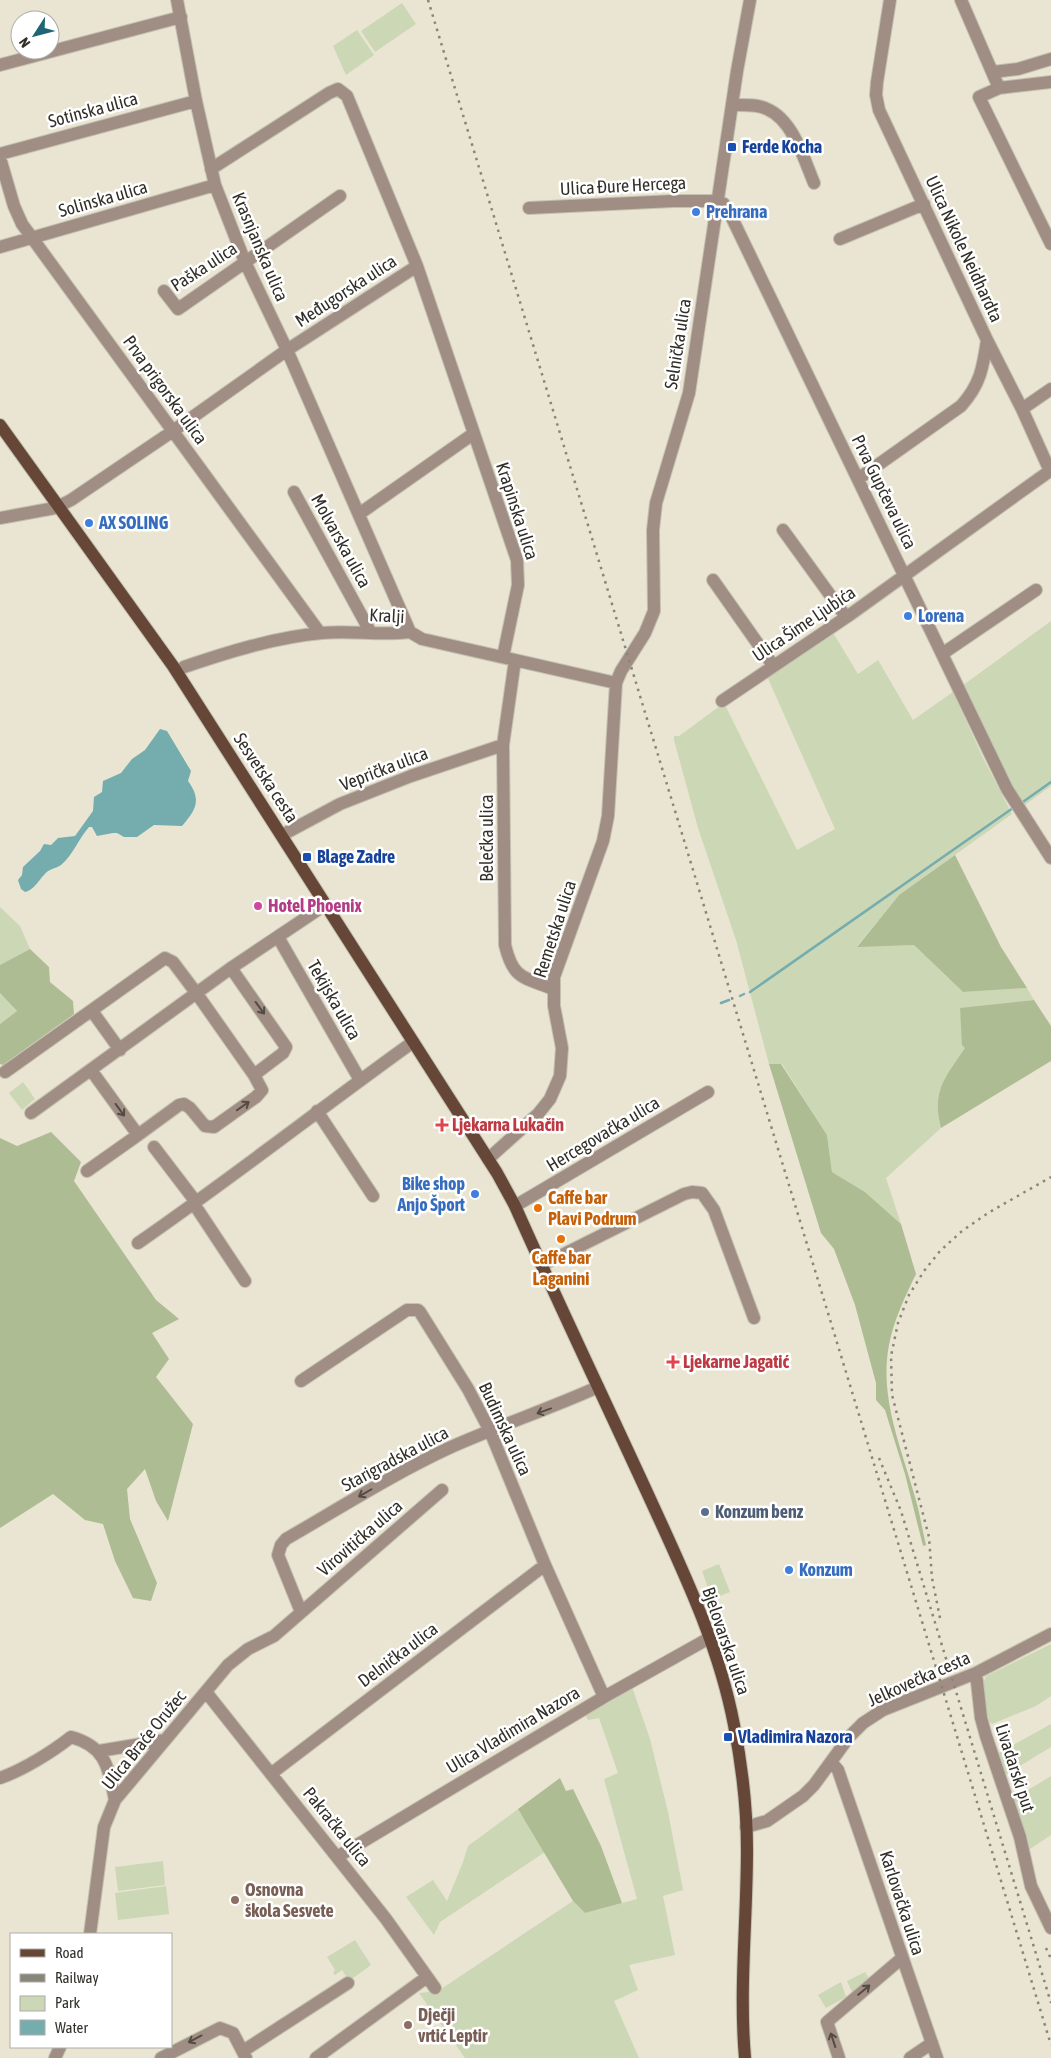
<svg xmlns="http://www.w3.org/2000/svg" width="1051" height="2058" font-family="'Asap Condensed',sans-serif">
<rect width="100%" height="100%" fill="#e9e5d2"/>
<path fill="#ccd7b6" d="M402 3 416 24 375 52 361 31Z
M357 30 374 55 346 75 333 46Z
M1051 621V786L1022 807 962 686Z
M832 631 858 674 878 660 913 720 953 692 983 758 1012 814 899 895 857 946 914 945 963 992 1027 988 1034 1000 960 1009 965 1048C946 1076 931 1091 941 1128L886 1178 901 1224 865 1192 832 1172 827 1135 782 1064H769L736 940 698 828 674 740V736H679L724 703 797 850 835 829 766 674Z
M0 907 20 926 30 949 0 965Z
M0 993 17 1011 0 1024Z
M23 1082 35 1099 22 1110 9 1093Z
M719 1564 730 1592 712 1599 702 1571Z
M1051 1644V1696L1036 1706 992 1724 985 1717 982 1685 986 1676Z
M632 1687 650 1739 668 1812 683 1890 663 1896 675 1955 629 1965 638 1990 614 2001 639 2058H465L419 1993 438 1991 573 1901 585 1913 637 1899 604 1779 618 1773 599 1718 588 1720 585 1714Z
M1051 1724V1747L1005 1775 995 1755Z
M1051 1776V1835L1027 1851 1013 1799Z
M518 1809 545 1852 440 1922 434 1935 406 1897 433 1880 447 1901 463 1862 468 1846Z
M163 1861 165 1885 118 1891 115 1867Z
M166 1886 169 1914 118 1920 115 1893Z
M355 1940 371 1965 349 1981 342 1970 335 1975 333 1973 335 1970 327 1957Z
M865 1972 870 1980 852 1992 847 1981Z
M841 1982 846 1997 826 2008 818 1995Z"/>
<path fill="#aebc93" d="M955 855 1001 947 1027 988 963 992 914 945 857 947 899 895Z
M30 949 49 967 50 982 73 1001 74 1014 3 1065 0 1064V1024L17 1011 0 993V965Z
M1034 1000 1051 1026V1061L941 1128C931 1091 946 1076 965 1048L962 1045 960 1008Z
M769 1064H781L827 1135 832 1172 865 1192 901 1224 916 1274C905 1297 894 1319 889 1345 879 1397 901 1447 915 1497 920 1513 922 1529 926 1545L923 1546 905 1474 885 1410 876 1400V1383L855 1305 834 1249 821 1233Z
M51 1132 81 1162 74 1181 156 1300 179 1319 152 1333 169 1359 156 1377 193 1424 168 1521 156 1501 145 1469 127 1489 130 1519 157 1583 151 1601 133 1598 115 1561 103 1524 85 1520 53 1494 0 1528V1138L17 1146Z
M560 1778 566 1791 573 1789 601 1846 622 1903 585 1913 573 1901 518 1809Z"/>
<path fill="#75adae" d="M160 729 167 731 191 771 188 781C202 800 196 810 182 826L154 825 137 837H124L117 833H113L97 836 92 827H89C79 838 73 855 61 865 55 869 48 869 44 875 38 881 34 890 25 892L21 889 18 880 22 875 23 867 40 851 44 844 51 845 58 838 75 836 93 811 94 797 102 792 103 781 121 773 132 759 145 750Z"/>
<g fill="none" stroke-linecap="round" stroke-linejoin="round">
<path stroke="#75adae" stroke-width="2.5" d="M1020 804 1051 782
M750 992 1013 808
M740 996 744 994
M721 1003 729 1000"/>
<defs>
<path id="minor" d="M177 0 196 101 215 185 245 262 287 350 410 632 422 639 616 683
M961 0 999 88
M0 65 181 17
M993 72 1018 69 1051 59
M1051 82 999 88 979 97 1051 244
M732 105C743 105 757 104 767 109 793 120 804 159 814 183
M0 154 196 101
M0 158 14 206 22 224 320 633
M211 169 329 93 338 89 347 96 417 266 517 560 518 585 503 657
M719 201 724 204 732 218 1007 789 1051 858
M529 208 673 201H719
M840 239 924 204
M0 247 215 185
M164 291 178 309 340 196
M987 340 1022 409 1050 471
M1022 409 1051 389
M858 479 961 406C980 385 983 368 987 340L879 110 876 95 877 82 890 0
M294 492 371 633
M359 514 473 434
M0 518 55 508 71 500 173 431 287 350 417 266
M783 530 846 617
M713 580 770 661 774 665
M942 654 1036 590
M515 660 503 745 505 945C513 979 523 977 553 989
M184 667C228 652 276 637 322 633 351 630 381 636 410 632
M722 701 851 614 1051 470
M282 835 340 804 411 776 503 745
M278 937 360 1080
M231 968 286 1047 283 1053 254 1075
M92 1011 120 1050
M5 1072 165 958 173 962 197 994 254 1075 262 1090 256 1097 214 1127 205 1126 190 1108 184 1104 179 1105 138 1135 91 1070
M317 1111 373 1196
M31 1113 231 968 325 905
M154 1147 196 1202
M488 1159 538 1114 550 1099 560 1076 562 1048 554 1006V977L603 841 608 816 616 683 621 671 645 633 654 611 653 530 656 503 689 393 737 71 750 0
M87 1171 138 1135
M194 1204 245 1281
M515 1206 708 1092
M138 1243C232 1178 321 1108 413 1042
M542 1265 684 1194 692 1192 702 1193 714 1210 754 1318
M301 1381 407 1310H418L420 1312 468 1389 490 1431 545 1565 604 1697
M301 1612 278 1555 281 1545 286 1539C340 1508 393 1474 449 1448 498 1426 549 1409 598 1387
M976 1673 981 1718 986 1736 1020 1837 1031 1886 1051 1928
M206 1692 386 1919 435 1988
M99 1751 165 1740
M831 1762 838 1770 937 2058
M272 1773 545 1565
M0 1778C23 1770 52 1752 71 1737 107 1747 108 1768 115 1800
M746 1827 767 1821 803 1796 814 1785 849 1737 863 1723 883 1710 976 1673 1051 1634
M337 1857 604 1697 704 1641 709 1637
M90 1934 104 1827 115 1800 228 1665 248 1649 274 1636 442 1490
M243 2051 348 1983
M55 2058 60 2047
M161 2058 220 2028 233 2033 246 2058
M316 2058 427 1977
M839 2058 827 2022 902 1958
M910 2058 932 2043"/>
<path id="major" d="M0 425 173 666 497 1173 515 1206C559 1305 606 1403 651 1501 684 1573 719 1646 734 1725 742 1766 747 1809 747 1850 747 1920 739 1989 745 2058"/>
</defs>
<use href="#minor" stroke="#c4c1b0" stroke-width="14"/>
<use href="#major" stroke="#c4c1b0" stroke-width="14"/>
<use href="#minor" stroke="#a08e84" stroke-width="12"/>
<use href="#major" stroke="#664737" stroke-width="12"/>
<path stroke="#888579" stroke-width="2.5" stroke-dasharray="2.5 5" stroke-linecap="butt" d="M428 0 1051 2045
M879 1458 901 1511 1051 2003
M940 1618 932 1578 929 1537 892 1395 891 1356 898 1323 909 1295 924 1271 940 1251 962 1231 988 1213 1051 1177
M1046 1948 1051 1959"/>
</g>
<defs><path id="oneway-shaft" d="M-6 0H5M1.5-3L5.5 0L1.5 3" fill="none" stroke-width="1.6" stroke-linecap="round" stroke-linejoin="round" transform="scale(1.25)"/></defs>
<g stroke="#524c44">
<use href="#oneway-shaft" transform="translate(260 1008) rotate(54)"/>
<use href="#oneway-shaft" transform="translate(243 1106) rotate(-35)"/>
<use href="#oneway-shaft" transform="translate(120 1110) rotate(54)"/>
<use href="#oneway-shaft" transform="translate(544 1411) rotate(160)"/>
<use href="#oneway-shaft" transform="translate(365 1493) rotate(150)"/>
<use href="#oneway-shaft" transform="translate(864 1990) rotate(-40)"/>
<use href="#oneway-shaft" transform="translate(195 2039) rotate(152)"/>
<use href="#oneway-shaft" transform="translate(833 2040) rotate(-108)"/>
</g>
<g fill="#1a4fb4" stroke="#fff" stroke-width="2">
<rect x="727" y="142" width="10" height="10" rx="2.5"/>
<rect x="302" y="852" width="10" height="10" rx="2.5"/>
<rect x="723" y="1732" width="10" height="10" rx="2.5"/>
</g>
<g fill="#3f7fe0" stroke="#fff" stroke-width="2">
<circle cx="696" cy="212" r="5"/>
<circle cx="89" cy="523" r="5"/>
<circle cx="908" cy="616" r="5"/>
<circle cx="475" cy="1194" r="5"/>
<circle cx="789" cy="1570" r="5"/>
</g>
<circle fill="#d1479c" stroke="#fff" stroke-width="2" cx="258" cy="906" r="5"/>
<g fill="#e0444e" stroke="#fff" stroke-width="2">
<path d="M439.5 1117.5h5v5h5v5h-5v5h-5v-5h-5v-5h5z"/>
<path d="M670.5 1354.5h5v5h5v5h-5v5h-5v-5h-5v-5h5z"/>
</g>
<g fill="#e8710a" stroke="#fff" stroke-width="2">
<circle cx="538" cy="1208" r="5"/>
<circle cx="561" cy="1239" r="5"/>
</g>
<circle fill="#5c6f8a" stroke="#fff" stroke-width="2" cx="705" cy="1512" r="5"/>
<g fill="#8d6e63" stroke="#fff" stroke-width="2">
<circle cx="235" cy="1900" r="5"/>
<circle cx="408" cy="2025" r="5"/>
</g>
<g text-anchor="middle" stroke-width="5" stroke-linejoin="round" paint-order="stroke">
<g font-size="18" fill="#312f28" stroke="#fff">
<text transform="translate(93 110) rotate(-15)" y="6">Sotinska ulica</text>
<text transform="translate(623 186) rotate(-3)" y="6">Ulica Đure Hercega</text>
<text transform="translate(103 199) rotate(-16)" y="6">Solinska ulica</text>
<text transform="translate(260 247) rotate(67)" y="6">Krasnjanska ulica</text>
<text transform="translate(964 249) rotate(65)" y="6">Ulica Nikole Neidhardta</text>
<text transform="translate(204 267) rotate(-33)" y="6">Paška ulica</text>
<text transform="translate(346 291) rotate(-33)" y="6">Međugorska ulica</text>
<text transform="translate(678 344) rotate(-81)" y="6">Selnička ulica</text>
<text transform="translate(165 390) rotate(54)" y="6">Prva prigorska ulica</text>
<text transform="translate(884 492) rotate(64)" y="6">Prva Gupčeva ulica</text>
<text transform="translate(517 511) rotate(72)" y="6">Krapinska ulica</text>
<text transform="translate(341 541) rotate(61)" y="6">Molvarska ulica</text>
<text transform="translate(387 616) rotate(3)" y="6">Kralji</text>
<text transform="translate(804 624) rotate(-34)" y="6">Ulica Šime Ljubića</text>
<text transform="translate(384 769) rotate(-21)" y="6">Veprička ulica</text>
<text transform="translate(266 778) rotate(57)" y="6">Sesvetska cesta</text>
<text transform="translate(487 838) rotate(-90)" y="6">Belečka ulica</text>
<text transform="translate(555 929) rotate(-72)" y="6">Remetska ulica</text>
<text transform="translate(334 1000) rotate(60)" y="6">Tekijska ulica</text>
<text transform="translate(603 1134) rotate(-31)" y="6">Hercegovačka ulica</text>
<text transform="translate(505 1429) rotate(65)" y="6">Budimska ulica</text>
<text transform="translate(395 1459) rotate(-28)" y="6">Starigradska ulica</text>
<text transform="translate(360 1538) rotate(-41)" y="6">Virovitička ulica</text>
<text transform="translate(726 1641) rotate(71)" y="6">Bjelovarska ulica</text>
<text transform="translate(398 1655) rotate(-37)" y="6">Delnička ulica</text>
<text transform="translate(919 1679) rotate(-24)" y="6">Jelkovečka cesta</text>
<text transform="translate(513 1730) rotate(-31)" y="6">Ulica Vladimira Nazora</text>
<text transform="translate(144 1740) rotate(-51)" y="6">Ulica Braće Oružec</text>
<text transform="translate(1015 1768) rotate(72)" y="6">Livadarski put</text>
<text transform="translate(337 1827) rotate(51)" y="6">Pakračka ulica</text>
<text transform="translate(902 1903) rotate(72)" y="6">Karlovačka ulica</text>
</g>
<g font-size="18" font-weight="bold" fill="#164399" stroke="#fff" text-anchor="start">
<text x="742" y="153">Ferde Kocha</text>
<text x="317" y="863">Blage Zadre</text>
<text x="738" y="1743">Vladimira Nazora</text>
</g>
<g font-size="18" font-weight="bold" fill="#366cbe" stroke="#fff" text-anchor="start">
<text x="706" y="218">Prehrana</text>
<text x="99" y="529">AX SOLING</text>
<text x="918" y="622">Lorena</text>
<text x="465" y="1190" text-anchor="end">Bike shop<tspan x="465" dy="21">Anjo Šport</tspan></text>
<text x="799" y="1576">Konzum</text>
</g>
<g font-size="18" font-weight="bold" fill="#b23c85" stroke="#fff" text-anchor="start">
<text x="268" y="912">Hotel Phoenix</text>
</g>
<g font-size="18" font-weight="bold" fill="#be3a42" stroke="#fff" text-anchor="start">
<text x="452" y="1131">Ljekarna Lukačin</text>
<text x="683" y="1368">Ljekarne Jagatić</text>
</g>
<g font-size="18" font-weight="bold" fill="#c56008" stroke="#fff" text-anchor="start">
<text x="548" y="1204">Caffe bar<tspan x="548" dy="21">Plavi Podrum</tspan></text>
<text x="561" y="1264" text-anchor="middle">Caffe bar<tspan x="561" dy="21">Laganini</tspan></text>
</g>
<g font-size="18" font-weight="bold" fill="#4e5e75" stroke="#fff" text-anchor="start">
<text x="715" y="1518">Konzum benz</text>
</g>
<g font-size="18" font-weight="bold" fill="#785e54" stroke="#fff" text-anchor="start">
<text x="245" y="1896">Osnovna<tspan x="245" dy="21">škola Sesvete</tspan></text>
<text x="418" y="2021">Dječji<tspan x="418" dy="21">vrtić Leptir</tspan></text>
</g>
</g>
<rect x="10" y="1933" width="162" height="115" fill="#ffffff" stroke="#adaca9"/>
<rect x="20" y="1949" width="25" height="8" fill="#664737" stroke="#adaca9"/>
<text x="55" y="1958" font-size="15" fill="#312f28">Road</text>
<rect x="20" y="1974" width="25" height="8" fill="#888579" stroke="#adaca9"/>
<text x="55" y="1983" font-size="15" fill="#312f28">Railway</text>
<rect x="20" y="1996" width="25" height="15" fill="#ccd7b6" stroke="#adaca9"/>
<text x="55" y="2008" font-size="15" fill="#312f28">Park</text>
<rect x="20" y="2020" width="25" height="15" fill="#75adae" stroke="#adaca9"/>
<text x="55" y="2033" font-size="15" fill="#312f28">Water</text>
<g transform="translate(35 35) rotate(234)"><circle r="24" fill="#ffffff" stroke="#adaca9"/>
<path d="M0-4L9 19L0 12L-9 19Z" fill="#1f6675"/>
<text y="-8" font-size="14" font-weight="bold" text-anchor="middle" fill="#312f28">N</text>
</g>
</svg>
